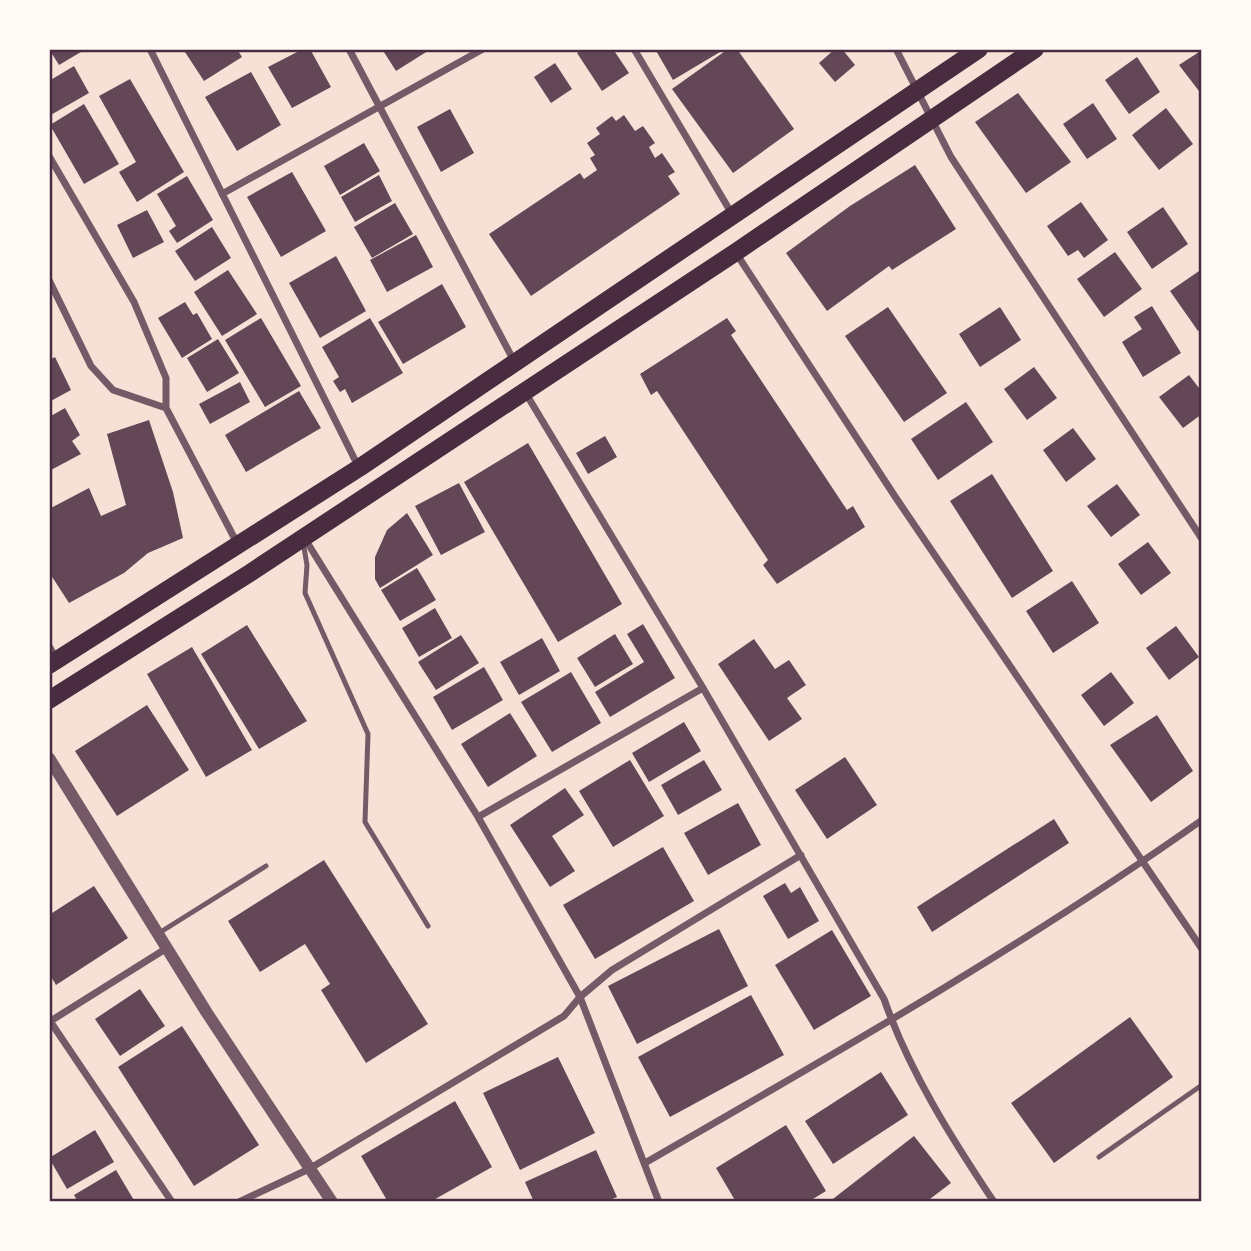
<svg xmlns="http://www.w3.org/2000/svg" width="1251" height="1251" font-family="Jost,sans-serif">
<rect width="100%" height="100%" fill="#f7e1d7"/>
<path fill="#644757" d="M49 49H86L59 65Z
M183 49H237L242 57 204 81Z
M303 49H310L331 87 292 108 268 67Z
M382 49H431L396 71Z
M584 49H613L629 73 602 91 577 53Z
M655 49H719L720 52 673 80Z
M728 49H737L794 129 733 173 672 89Z
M835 49H842L855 65 835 82 819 63Z
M1202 50V95L1179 65Z
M1137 57 1160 92 1129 114 1105 80Z
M555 63 572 89 551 103 534 77Z
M74 66 89 93 49 116V81Z
M251 72 281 125 237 151 205 97Z
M130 79 184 172 137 202 119 172 136 162 99 96Z
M1018 93 1071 162 1026 193 975 122Z
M1093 103 1117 139 1087 159 1063 124Z
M84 104 119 164 84 184 50 125Z
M1166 108 1193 144 1159 170 1132 135Z
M450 109 474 153 441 172 417 127Z
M624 115 635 131 643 126 655 143 649 147 655 158 662 153 675 172 668 176 680 194 531 296 489 234 580 173 584 179 597 170 590 158 595 155 587 143 600 134 596 128 612 116 616 121Z
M364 143 380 171 340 195 324 166Z
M915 165 956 229 892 270 889 266 827 311 786 253 850 206Z
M292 172 326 231 281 257 247 197Z
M379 175 392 201 355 222 341 197Z
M187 176 213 220 177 243 169 231 176 226 157 194Z
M1081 202 1108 240 1084 258 1078 250 1068 256 1047 226Z
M395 203 413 234 372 258 354 227Z
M1163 207 1188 244 1152 269 1127 232Z
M147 210 164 242 133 258 117 225Z
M212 227 231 258 195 281 175 251Z
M416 235 433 267 387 292 370 260Z
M1115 252 1142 289 1104 317 1077 279Z
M336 256 366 311 320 338 289 283Z
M1202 269V328L1198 331 1170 291Z
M228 270 257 314 222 336 194 292Z
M442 284 466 327 403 364 378 322Z
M185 302 193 315 197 313 212 339 182 358 158 318Z
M1152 306 1181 353 1143 377 1122 342 1142 329 1134 317Z
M888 307 947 393 904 422 845 336Z
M1000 307 1021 340 980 367 959 334Z
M261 318 301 386 265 407 225 340Z
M370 318 403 373 352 403 345 389 340 392 333 381 339 377 322 347Z
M727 318 736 331 731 335 847 510 853 506 865 527 777 584 763 565 768 560 657 391 651 395 640 374Z
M218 339 239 373 207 392 187 358Z
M55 357 71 390 49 402V360Z
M1034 367 1057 398 1027 420 1004 389Z
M1189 375 1202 392V414L1183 428 1159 397Z
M240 382 250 402 210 424 199 404Z
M299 391 321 428 246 472 225 435Z
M966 402 993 442 938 480 911 439Z
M65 408 80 435 72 441 81 454 51 470 49 417Z
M149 420 173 492 183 538 148 553 124 573 69 603 49 572V509L89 488 101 516 126 505 107 434Z
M1073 428 1096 459 1066 482 1043 450Z
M605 436 617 457 588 474 576 453Z
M528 443 622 604 558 642 464 482Z
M992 474 1053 571 1012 598 950 501Z
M459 483 485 532 441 555 415 506Z
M1117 484 1140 515 1111 537 1087 506Z
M407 513 433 555 380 588 375 579V557L387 530Z
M1148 542 1171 573 1141 595 1118 564Z
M417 568 436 600 400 621 381 590Z
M1072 581 1099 623 1053 653 1026 611Z
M435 608 452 638 419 657 402 628Z
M643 624 675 678 610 717 595 692 644 662 627 634Z
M247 625 307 721 259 749 201 654Z
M1176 626 1199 657 1169 680 1146 648Z
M615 634 633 664 595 687 577 658Z
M461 635 479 663 436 690 418 662Z
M542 638 560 671 519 695 500 662Z
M754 639 775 669 789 660 806 685 787 698 802 719 769 741 718 664Z
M192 647 252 750 206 777 147 674Z
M484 667 503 700 452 730 433 697Z
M571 672 601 723 552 752 521 702Z
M1111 672 1134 703 1104 726 1081 695Z
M147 705 189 770 117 816 75 751Z
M510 713 537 756 488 787 461 744Z
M1157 715 1193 771 1151 802 1110 745Z
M684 722 701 751 649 782 632 753Z
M845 757 877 805 827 839 795 790Z
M630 760 664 816 613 847 579 791Z
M704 760 722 790 678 815 661 785Z
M565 788 584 815 552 836 575 871 550 887 510 825Z
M738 803 761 845 708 875 684 833Z
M1054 819 1069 843 932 932 917 907Z
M663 847 694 901 595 959 563 905Z
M324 860 428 1024 366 1063 321 990 330 984 305 944 260 972 228 921Z
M785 883 791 893 800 887 819 921 788 939 763 896Z
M94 886 128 938 56 985 49 973V915Z
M719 929 748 986 637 1044 608 986Z
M832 930 871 996 814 1030 775 965Z
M140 989 165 1026 120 1056 95 1019Z
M751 995 784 1055 670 1117 638 1057Z
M1130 1017 1173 1077 1054 1163 1011 1103Z
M182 1026 259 1145 194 1186 118 1067Z
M558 1057 595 1133 520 1170 483 1093Z
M881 1072 908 1115 833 1164 805 1121Z
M455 1101 492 1167 430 1202H388L361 1156Z
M786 1125 826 1191 808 1202H736L716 1168Z
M95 1130 114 1162 67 1189 49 1158Z
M914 1136 951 1183 926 1202H829Z
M596 1150 617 1197 605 1202H534L525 1182Z
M116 1170 135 1202H78L74 1195Z"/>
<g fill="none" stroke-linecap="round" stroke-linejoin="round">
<path stroke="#755966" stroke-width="5" d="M303 542 307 565 305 593 368 734 365 822 428 926
M159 933 266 866
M1099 1157 1202 1085"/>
<path stroke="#755966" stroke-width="7" d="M150 49 359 468
M349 49 514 361
M634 49 732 214
M896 49 951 157 1202 539
M49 156 134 302 166 378V408L237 543
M222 194 483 49
M736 253 896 498 1202 949
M49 280 91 366 113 390 166 408
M525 392 703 688 884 999C909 1071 952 1139 994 1202
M305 539 478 817 580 997 659 1202
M49 646 57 660
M478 817 703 688
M50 1021 172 1202
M49 1022 167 948
M645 1163C834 1054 1024 946 1202 820
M239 1202 309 1169 564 1016 580 997 612 970 801 855"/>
<path stroke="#755966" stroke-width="12" d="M49 758 207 1013 332 1202"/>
<path stroke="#4a2c40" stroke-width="18" d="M49 665 359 468 979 49
M49 700 250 573 736 252 1035 49"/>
</g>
<rect width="1251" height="1251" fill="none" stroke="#fffaf5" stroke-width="102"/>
<rect x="51" y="51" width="1149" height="1149" fill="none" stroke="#4a2c40" stroke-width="2.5"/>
</svg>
